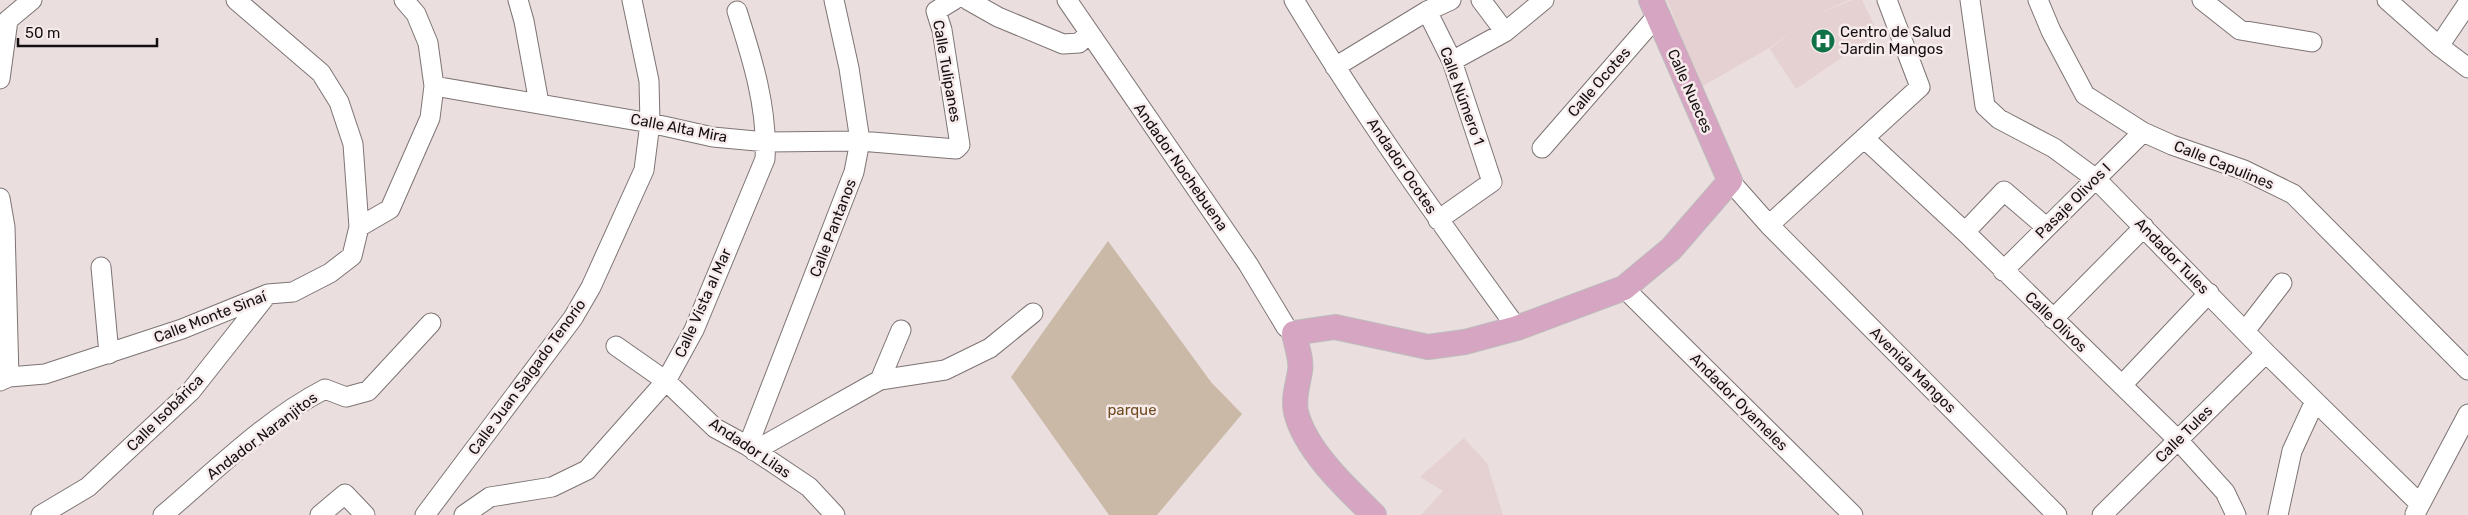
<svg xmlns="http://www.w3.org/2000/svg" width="2468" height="515" font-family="Rubik,sans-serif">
<rect width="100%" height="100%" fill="#eadedf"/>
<path fill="#e6d1d2" d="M1667 0H1849L1817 14 1853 0H1862L1878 33 1796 89 1770 49 1796 28 1771 47 1701 87Z
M1464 438 1487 463 1503 515H1421L1443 491 1420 477Z"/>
<path fill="#cab9a6" d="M1108 241 1211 382 1242 414 1157 515H1109L1011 377Z"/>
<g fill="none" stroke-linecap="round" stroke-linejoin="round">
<defs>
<path id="minor" d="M518 0 524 21 539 103
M968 0 998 17 1063 44 1079 43 1089 33
M1067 0 1248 264 1286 327 1294 333
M1294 0C1362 113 1439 221 1517 328
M1481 0 1505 32
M1970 0 1985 106 1999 119 2054 148 2096 179 2266 353 2419 503
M2038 0 2051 31 2085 95 2143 132 2172 145 2244 170 2293 194 2468 370
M2202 0 2240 30 2312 42
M2387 0 2439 46 2468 68
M1427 11 1452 61 1492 182 1438 220
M2439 46 2468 3
M1452 61 1505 32 1544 0
M1335 67 1427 11 1451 0
M0 79 8 20 32 0
M434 86 650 123 713 137 766 142 860 141 956 149 960 145 942 30 936 11 954 0
M1864 138 1965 232 2178 440 2225 492 2236 515
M1542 148 1657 16
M1730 181 1769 225 2057 515
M0 198 5 227 9 377
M1769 225 1920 87 1887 0
M359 227 390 209 430 118 434 86 428 43 416 14 404 0
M1965 232 2004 191 2046 227
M101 267 109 354
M2003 271 2143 132
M1624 288 1853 515
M2053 319 2144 227
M2245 331 2282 283
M616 346 666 381 715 428 748 446 809 487 835 515
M880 380 901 330
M0 381 9 377 45 374 182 329 268 294 293 292 330 273 352 256 359 227 353 144 339 102 321 73 236 0
M2122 385 2209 293
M748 446 854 172 860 141 849 68 834 0
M754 451 880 380 945 370 990 348 1033 313
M2415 514 2468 414
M41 515 88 487 191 391 266 296
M163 515C214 472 265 420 325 389L346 397 368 391 431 323
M320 515 345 494 365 515
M425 515 573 318 591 287 644 170 650 123 649 81 632 0
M464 515 490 497 552 487 587 470 666 381 694 330 765 159C768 108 752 58 737 11
M2102 515 2266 353
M2278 515 2292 451 2315 401"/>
<path id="major" d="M1374 515C1347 489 1305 450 1296 412 1293 397 1298 385 1300 371 1302 360 1296 344 1294 333L1335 327 1428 347 1465 342 1517 328 1624 288 1671 249 1730 181 1651 0"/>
</defs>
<use href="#minor" stroke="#7e7474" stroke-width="21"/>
<use href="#major" stroke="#bdbcbc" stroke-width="26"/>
<use href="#minor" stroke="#fff" stroke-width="19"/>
<use href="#major" stroke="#d6a5c1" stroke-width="24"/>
</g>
<defs>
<symbol id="hospital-disc" viewBox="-11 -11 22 22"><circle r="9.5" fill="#117147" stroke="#f7ebec"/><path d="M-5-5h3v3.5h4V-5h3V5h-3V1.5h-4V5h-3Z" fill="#fff"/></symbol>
</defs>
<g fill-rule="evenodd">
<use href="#hospital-disc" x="1809" y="27" width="28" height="28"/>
</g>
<g text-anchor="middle" stroke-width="5" stroke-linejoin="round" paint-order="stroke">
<g font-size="15" fill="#141011" stroke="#f7ebec" text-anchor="start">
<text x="1840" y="37">Centro de Salud<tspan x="1840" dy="17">Jardin Mangos</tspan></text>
</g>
<g font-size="15" fill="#141011" stroke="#f7ebec">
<text transform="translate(947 71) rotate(80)" y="5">Calle Tulipanes</text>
<text transform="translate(1599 82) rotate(-49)" y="5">Calle Ocotes</text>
<text transform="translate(1690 91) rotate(66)" y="5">Calle Nueces</text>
<text transform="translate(1462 96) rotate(70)" y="5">Calle Número 1</text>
<text transform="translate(679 128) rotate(11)" y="5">Calle Alta Mira</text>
<text transform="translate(2224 165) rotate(22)" y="5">Calle Capulines</text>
<text transform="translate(1402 166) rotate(56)" y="5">Andador Ocotes</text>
<text transform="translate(1181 167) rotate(55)" y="5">Andador Nochebuena</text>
<text transform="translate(2073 201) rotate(-45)" y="5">Pasaje Olivos I</text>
<text transform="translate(833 228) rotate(-69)" y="5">Calle Pantanos</text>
<text transform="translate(2172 256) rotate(46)" y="5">Andador Tules</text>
<text transform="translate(703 303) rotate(-66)" y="5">Calle Vista al Mar</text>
<text transform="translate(210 317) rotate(-21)" y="5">Calle Monte Sinaí</text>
<text transform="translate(2056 322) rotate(44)" y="5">Calle Olivos</text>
<text transform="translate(1913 370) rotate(45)" y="5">Avenida Mangos</text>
<text transform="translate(527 377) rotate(-54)" y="5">Calle Juan Salgado Tenorio</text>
<text transform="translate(1739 402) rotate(45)" y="5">Andador Oyameles</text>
<text transform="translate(165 413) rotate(-45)" y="5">Calle Isobárica</text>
<text transform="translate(2184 434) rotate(-45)" y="5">Calle Tules</text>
<text transform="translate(262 436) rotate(-37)" y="5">Andador Naranjitos</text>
<text transform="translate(750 448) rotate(34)" y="5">Andador Lilas</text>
</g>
<g font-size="15" fill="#6f4d20" stroke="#f7ebec">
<text x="1132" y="415">parque</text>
</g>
</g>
<path d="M18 38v8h139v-8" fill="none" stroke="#141011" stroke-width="2.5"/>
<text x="25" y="38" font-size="15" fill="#141011" stroke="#f7ebec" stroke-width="4" paint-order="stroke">50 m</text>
</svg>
